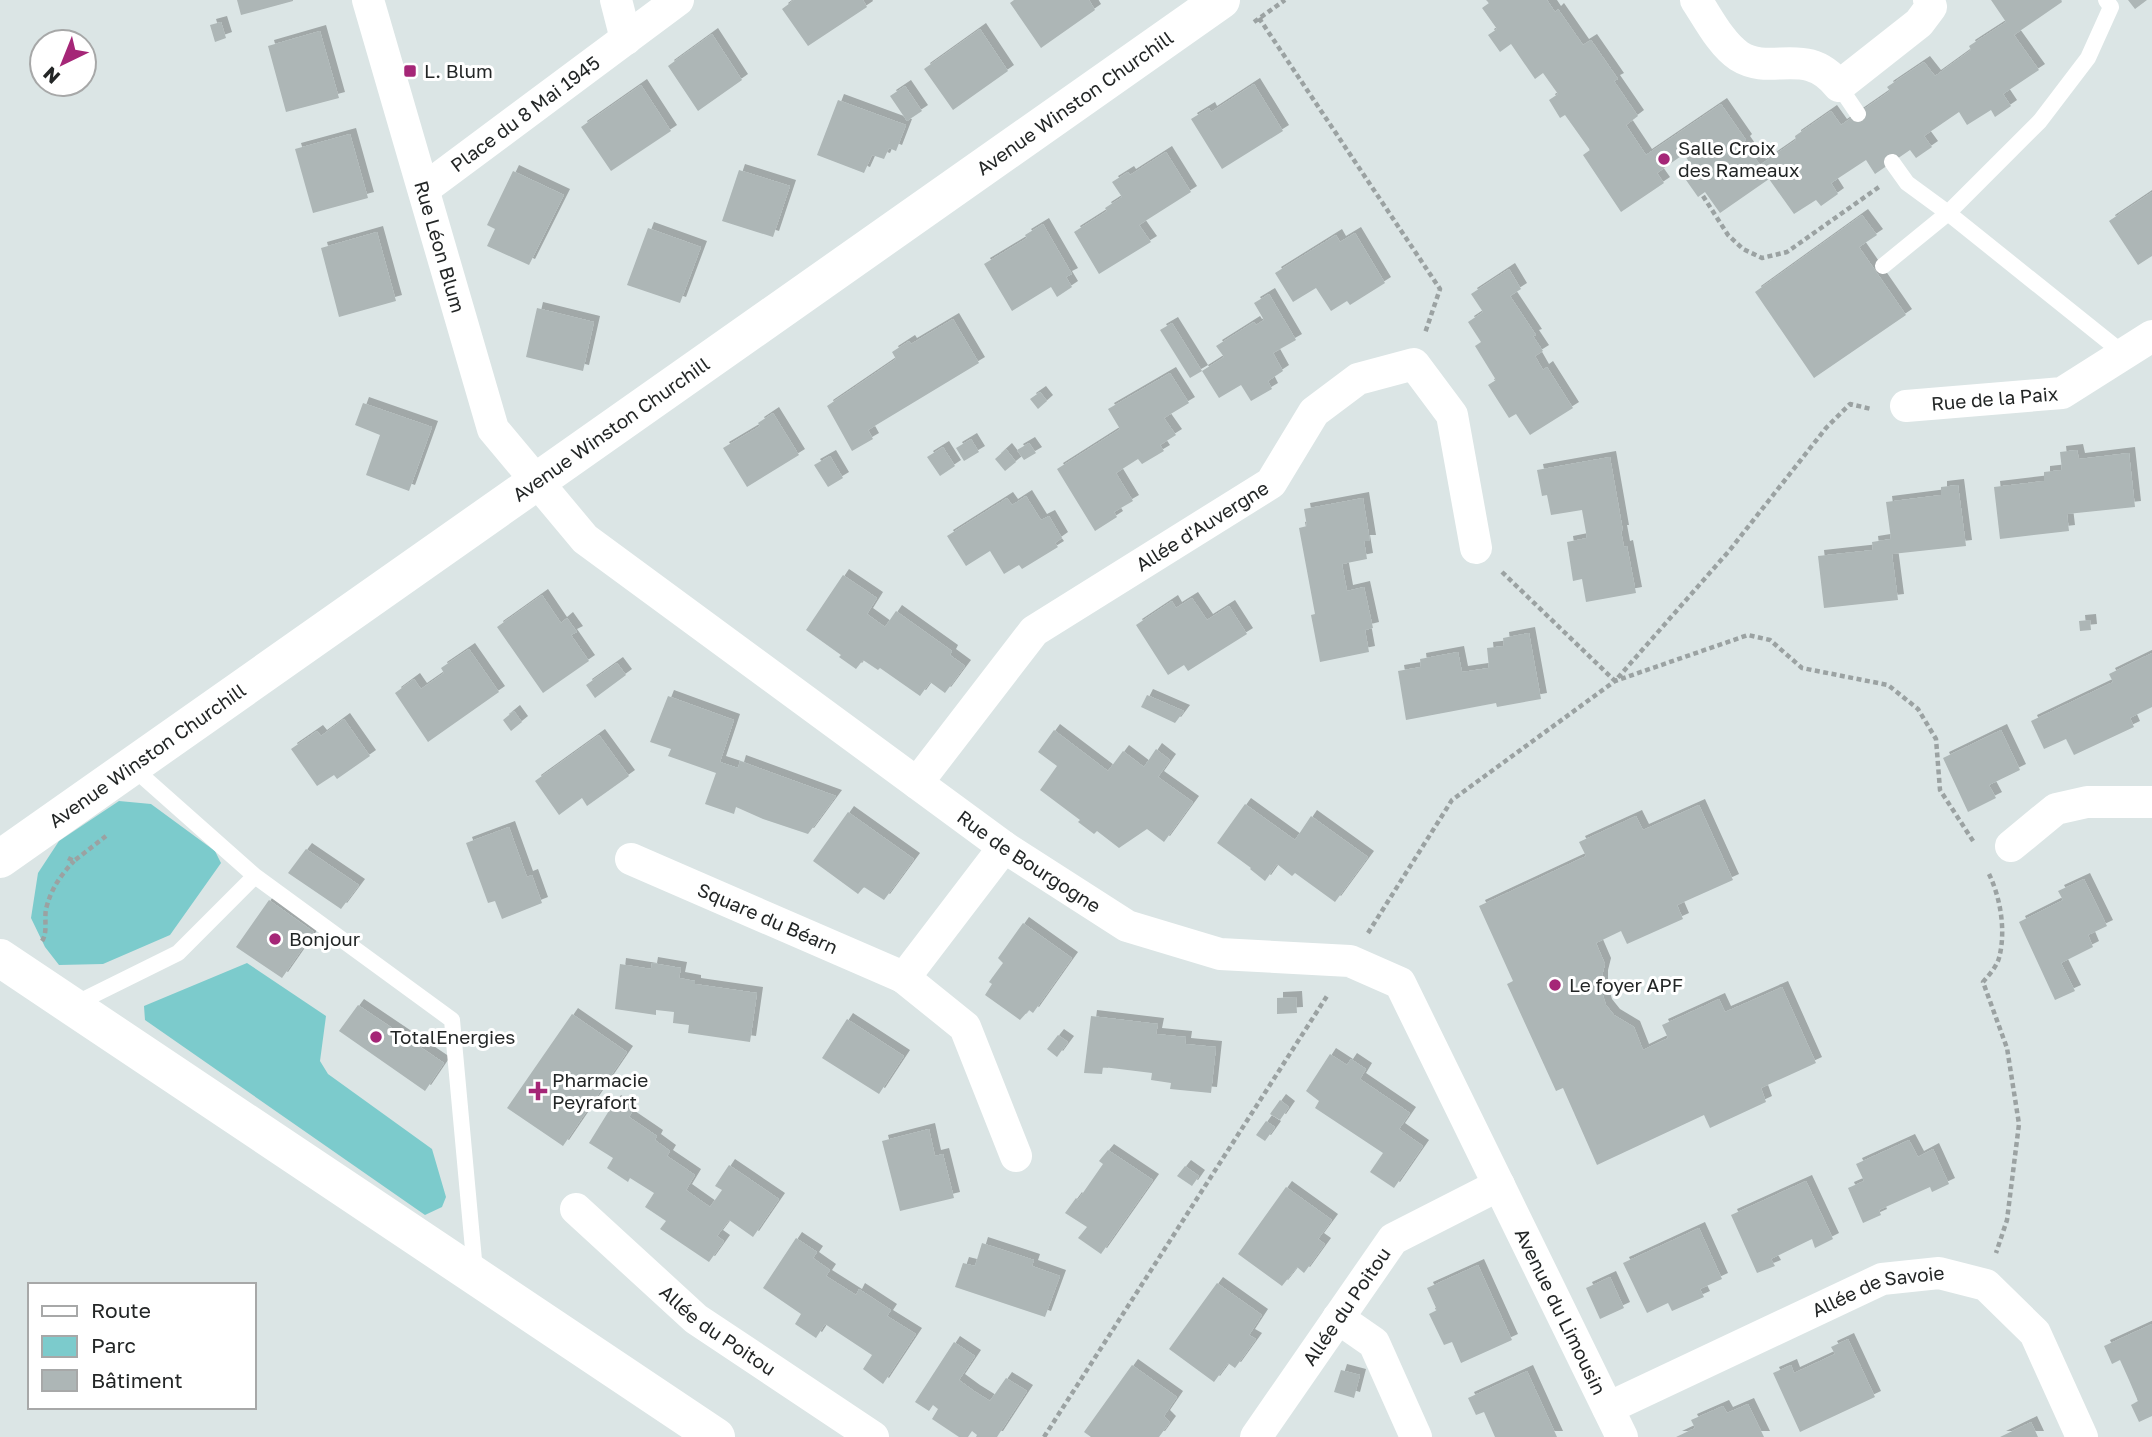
<svg xmlns="http://www.w3.org/2000/svg" width="2152" height="1437" font-family="'Golos Text',sans-serif">
<defs>
<filter id="shadow"><feDropShadow dx="6" dy="-6" stdDeviation="0" flood-color="#0004"/></filter>
</defs>
<rect width="100%" height="100%" fill="#dbe5e5"/>
<path fill="#7ccbcc" d="M119 801 151 804 215 851 221 863 170 935 103 964 59 965 45 947 31 918 38 873 59 841Z
M247 963 326 1016 320 1061 328 1074 432 1149 446 1197 442 1207 425 1215 145 1020 144 1006Z"/>
<path fill="#adb6b6" filter="url(#shadow)" d="M237 0H293V1L241 15Z
M794 0H863L867 7 808 46 782 9Z
M1014 0H1089L1095 10 1041 48 1010 3Z
M1486 0H1547L1555 12 1558 9 1583 45 1591 40 1618 79 1614 81 1638 116 1626 125 1646 155 1721 104 1746 140 1744 142 1760 165 1796 140 1795 136 1831 111 1841 125 1890 91 1887 87 1924 62 1935 76 1971 50 1969 46 2006 22 1991 0H2061L2062 2 2014 35 2039 70 2003 94 2011 106 1995 117 1991 110 1967 125 1959 112 1924 136 1932 147 1916 158 1910 150 1875 174 1866 160 1831 183 1838 194 1821 206 1816 200 1794 214 1769 179 1720 213 1705 192 1698 197 1686 180 1696 173 1684 154 1657 173 1664 183 1621 212 1583 155 1590 150 1565 115 1560 118 1549 100 1558 94 1543 73 1535 79 1511 44 1500 52 1488 35 1497 29 1482 8 1489 3Z
M2128 0H2147L2135 9Z
M221 22 226 38 215 42 210 25Z
M980 29 1008 71 953 110 924 69Z
M320 31 339 98 286 112 268 46Z
M712 34 742 80 698 111 668 66Z
M1254 84 1283 131 1222 169 1191 119 1209 108 1211 112Z
M641 85 671 131 611 171 581 127Z
M905 86 922 111 907 121 890 96Z
M838 100 906 125 896 151 889 148 884 159 872 155 864 173 817 155Z
M350 134 368 198 313 213 295 149Z
M1166 152 1191 192 1139 225 1151 242 1099 274 1074 232 1107 211 1105 208 1122 197 1112 182 1128 172 1130 175Z
M739 170 790 186 773 237 722 221Z
M513 171 564 195 529 265 487 246 495 229 487 225Z
M2152 192V256L2138 265 2109 221Z
M1862 215 1877 235 1859 247 1906 315 1814 378 1755 292Z
M1043 224 1072 274 1066 277 1072 287 1057 297 1051 287 1012 311 984 264 1027 238 1025 235Z
M648 228 701 247 680 303 627 285Z
M377 232 396 301 339 317 321 248Z
M1355 233 1385 283 1350 305 1347 301 1331 311 1316 288 1293 302 1275 273 1336 235 1340 242Z
M1509 269 1521 289 1510 296 1536 335 1533 336 1543 351 1535 356 1543 370 1547 367 1573 408 1530 435 1516 414 1509 418 1488 385 1496 380 1475 346 1481 342 1468 322 1483 312 1471 294Z
M1269 294 1296 340 1273 353 1283 371 1268 381 1272 389 1251 401 1241 385 1219 398 1202 371 1224 357 1216 346 1254 322 1256 325 1264 320 1254 303Z
M537 308 594 322 583 371 526 357Z
M953 319 979 363 868 430 873 439 852 451 827 406 896 359 892 352 909 341 911 344Z
M1172 323 1202 371 1190 378 1160 330Z
M1170 373 1189 403 1164 418 1176 435 1160 445 1164 451 1142 464 1138 459 1116 473 1133 501 1114 512 1117 517 1095 531 1057 469 1120 429 1108 409Z
M1040 392 1047 401 1038 409 1030 399Z
M363 403 432 427 409 491 366 475 380 435 355 425Z
M773 413 799 455 747 487 723 448 760 426 758 423Z
M971 439 979 452 964 461 956 448Z
M1029 443 1036 453 1024 460 1017 450Z
M943 447 955 466 940 476 927 457Z
M1006 449 1016 462 1005 471 995 459Z
M2077 450 2079 459 2129 453 2135 507 2067 514 2069 531 2000 539 1994 487 2044 481V472L2062 470 2060 452Z
M830 456 843 478 828 487 814 465Z
M1610 457 1623 531H1621L1624 547 1627 546 1636 593 1586 602 1582 579 1573 581 1567 542 1587 538 1582 510 1551 515 1547 495 1542 496 1537 470Z
M1958 485 1966 546 1892 554 1898 600 1824 608 1818 556 1873 550 1872 542 1891 539 1886 502 1941 495V487Z
M1026 496 1041 520 1049 516 1062 538 1055 543 1058 547 1022 569 1019 565 1004 574 990 551 966 566 947 536 1007 498 1012 505Z
M1363 498 1370 541H1364L1367 559 1342 564 1347 591 1364 587 1373 628 1365 630 1369 652 1320 662 1311 615 1315 614 1299 528 1307 526 1304 509Z
M843 575 877 598 867 614 885 627 896 611 952 651 950 655 965 666 945 693 930 682 920 696 880 668 878 670 863 660 856 669 839 657 841 655 806 630Z
M542 595 561 623 567 618 577 632 571 635 589 661 543 693 497 627Z
M1192 598 1207 620 1229 606 1247 634 1188 671 1184 665 1168 675 1136 625 1172 601 1176 608Z
M2090 620 2091 630 2080 631 2079 621Z
M1529 633 1541 699 1497 707 1496 703 1406 720 1398 671 1421 667 1420 659 1458 652 1462 672 1489 668 1487 648 1504 646 1503 638Z
M469 649 499 692 428 742 395 693 414 679 421 689 444 673 441 668Z
M2152 653V707L2130 718 2134 727 2074 755 2066 739 2044 749 2031 721 2113 682 2109 674Z
M617 663 626 675 595 698 586 685Z
M1147 695 1184 711 1175 723 1141 707Z
M668 696 734 720 720 762 738 768 740 761 836 796 808 834 763 819 736 807 734 814 705 804 716 773 668 756 671 749 650 742Z
M514 711 522 722 511 731 503 720Z
M344 719 370 756 337 779 334 775 317 786 291 749 317 731 321 736Z
M1054 730 1108 771 1123 751 1144 767 1156 749 1170 760 1158 777 1193 802 1164 842 1147 829 1119 848 1097 831 1094 834 1078 822 1080 820 1040 790 1057 766 1038 752Z
M2001 730 2020 770 1989 785 1996 798 1968 812 1943 758Z
M599 735 629 776 587 806 582 798 559 815 535 781Z
M1245 804 1295 840 1311 816 1368 857 1335 902 1295 873 1292 876 1277 864 1265 881 1250 869 1251 868 1217 843Z
M1699 805 1733 880 1677 905 1683 919 1627 944 1621 931 1596 943 1605 964 1602 976V992L1606 1005 1614 1015 1634 1027 1643 1050 1668 1038 1662 1025 1719 999 1725 1012 1782 987 1816 1063 1761 1088 1766 1102 1710 1128 1704 1115 1597 1165 1563 1088 1556 1091 1507 984 1513 981 1479 906 1586 856 1579 842 1636 816 1643 830Z
M848 812 914 859 884 900 864 887 858 894 813 861Z
M509 827 527 877 532 875 542 903 502 919 495 901 488 903 466 843Z
M306 849 359 885 341 909 288 873Z
M2084 879 2107 926 2088 935 2093 947 2061 963 2075 991 2055 1000 2019 922 2063 900 2058 891Z
M269 900 314 932 282 978 236 947Z
M1023 923 1072 958 1033 1013 1029 1010 1020 1020 985 995 992 984 989 982 1003 963 998 958Z
M652 963 681 968 679 978 695 981V984L757 993 750 1042 688 1033 689 1025 673 1023 674 1012 656 1010V1015L615 1009 620 964 651 969Z
M1296 997 1297 1013 1277 1014V998Z
M358 1005 444 1063 425 1091 339 1031Z
M572 1014 627 1052 563 1146 507 1108Z
M1091 1016 1158 1024 1156 1034 1186 1037 1185 1044 1216 1047 1211 1093 1170 1089 1171 1083 1151 1080 1152 1073 1103 1067 1102 1074 1084 1073Z
M847 1019 904 1056 879 1094 822 1058Z
M1058 1035 1068 1042 1057 1057 1047 1049Z
M1330 1054 1347 1065 1351 1059 1366 1069 1360 1079 1410 1113 1399 1129 1423 1146 1394 1188 1370 1172 1383 1153 1315 1108 1319 1101 1306 1091Z
M1280 1100 1289 1107 1280 1120 1270 1114Z
M615 1101 632 1112 629 1117 657 1136 655 1140 670 1151 667 1156 695 1175 686 1190 710 1207 722 1190 715 1186 729 1165 779 1199 753 1237 729 1220 717 1236 724 1241 709 1262 660 1229 666 1221 645 1207 654 1193 630 1178 628 1182 607 1168 613 1158 589 1143Z
M1266 1121 1275 1127 1265 1141 1256 1135Z
M929 1129 935 1156 943 1154 954 1198 900 1211 882 1141Z
M1909 1140 1918 1157 1933 1149 1949 1184 1932 1192 1930 1187 1879 1210 1881 1215 1863 1223 1848 1188 1864 1181 1856 1164Z
M1108 1150 1153 1180 1101 1254 1078 1238 1087 1227 1065 1213 1076 1198 1078 1200 1103 1164 1099 1161Z
M1185 1166 1199 1176 1192 1186 1177 1176Z
M1806 1181 1833 1239 1815 1248 1812 1239 1771 1259 1775 1266 1757 1273 1731 1215Z
M1286 1187 1332 1220 1318 1239 1325 1244 1304 1273 1297 1267 1282 1286 1238 1254Z
M1699 1228 1722 1279 1700 1289 1704 1297 1672 1311 1668 1303 1647 1313 1623 1263Z
M796 1238 817 1252 813 1258 830 1270 826 1276 856 1295 859 1289 891 1310 887 1316 916 1334 883 1384 863 1369 872 1355 825 1324 816 1338 795 1324 801 1314 763 1288Z
M982 1243 1034 1260 1032 1266 1060 1276 1045 1317 955 1287 963 1263 975 1266Z
M1478 1265 1512 1340 1461 1363 1452 1342 1444 1345 1429 1314 1437 1310 1427 1288Z
M1610 1277 1624 1308 1600 1319 1586 1288Z
M1217 1283 1262 1315 1249 1335 1256 1339 1235 1368 1228 1363 1214 1382 1169 1349Z
M2152 1324V1416L2139 1422 2131 1405 2138 1401 2129 1380 2120 1360 2112 1364 2104 1346Z
M1848 1339 1875 1397 1800 1432 1773 1373 1791 1365 1794 1373 1835 1354 1831 1347Z
M954 1342 975 1356 959 1380 974 1391 990 1401 1006 1378 1027 1391 997 1437H976L977 1435 972 1431 968 1437H959L932 1419 938 1409 933 1405 929 1411 915 1402Z
M1132 1365 1177 1397 1164 1416 1170 1422 1159 1437H1091L1084 1432Z
M1341 1370 1360 1375 1354 1398 1334 1392Z
M1527 1371 1557 1437H1495L1484 1412 1476 1415 1468 1398Z
M1748 1404 1764 1437H1676L1695 1428 1691 1420 1723 1406 1727 1413Z
M2031 1422 2038 1437H2000Z"/>
<g fill="none" stroke-linecap="round" stroke-linejoin="round">
<path stroke="#9ba2a2" stroke-width="4.5" stroke-dasharray="5 3.5" stroke-linecap="butt" d="M1259 18 1440 289 1425 333
M1254 22 1285 0
M1703 196 1728 235 1743 249 1762 258 1787 252 1879 187
M1502 572 1615 681 1729 551 1826 428 1850 404 1871 409
M68 858 74 861 106 836
M1989 874C2001 899 2006 932 1999 958 1997 966 1989 975 1983 982L2007 1048 2019 1124 2007 1220 1996 1253
M1368 933 1452 800 1615 681 1748 635 1770 640 1802 668 1888 685 1918 709 1936 739 1940 790 1975 844
M42 941C48 932 44 920 46 909 51 889 60 876 74 861
M1044 1437 1327 996"/>
<path stroke="#fff" stroke-width="16" d="M1839 86 1858 114
M1892 162 1907 183 1948 213 2124 354
M1883 266 1948 213 2040 121 2088 58 2111 7 2106 0
M132 767 255 876
M73 1005 178 953 255 876 452 1020 475 1271"/>
<g stroke="#fff" stroke-width="32">
<path id="s1" d="M368 0 493 429 585 539 1004 847 1127 926 1220 954 1350 961 1400 983 1622 1437"/>
<path d="M616 0 626 39"/>
<path d="M1696 0C1708 18 1721 44 1739 56 1772 77 1806 44 1839 86L1919 23 1931 7 1929 0"/>
<path id="s2" d="M424 189 678 0"/>
<path id="s3" d="M1906 406 2062 393 2152 336"/>
<path id="s4" d="M917 783 1034 631 1271 483 1314 412 1358 379 1414 364 1452 415 1476 548"/>
<path d="M2011 846 2056 809 2087 802H2152"/>
<path id="s5" d="M631 859 903 977 965 1027 1016 1156"/>
<path d="M904 978 1004 847"/>
<path id="s6" d="M576 1209 696 1319 873 1437"/>
<path d="M1338 1318 1374 1343 1416 1437"/>
<path id="s7" d="M1608 1408 1882 1279 1939 1273 1986 1285 2035 1333 2082 1437"/>
<path id="s8" d="M1256 1437 1393 1239 1499 1185"/>
</g>
<path stroke="#fff" stroke-width="38" id="s9" d="M0 859 1221 0"/>
<path stroke="#fff" stroke-width="38" d="M0 958 716 1437"/>
</g>
<g fill="#a52677" stroke="#fff" stroke-width="2.5">
<rect x="403" y="64" width="14" height="14" rx="3.5"/>
<circle cx="1664" cy="159" r="7"/>
<circle cx="275" cy="939" r="7"/>
<circle cx="1555" cy="985" r="7"/>
<circle cx="376" cy="1037" r="7"/>
<path d="M534.5 1080.5h7v7h7v7h-7v7h-7v-7h-7v-7h7z"/>
</g>
<g text-anchor="middle" stroke-width="6" stroke-linejoin="round" paint-order="stroke">
<g font-size="19" fill="#232626" stroke="#fff" text-anchor="start">
<text x="424" y="78">L. Blum</text>
<text x="1678" y="155">Salle Croix<tspan x="1678" dy="22">des Rameaux</tspan></text>
<text x="289" y="946">Bonjour</text>
<text x="1569" y="992">Le foyer APF</text>
<text x="390" y="1044">TotalEnergies</text>
<text x="552" y="1087">Pharmacie<tspan x="552" dy="22">Peyrafort</tspan></text>
</g>
<g font-size="19" fill="#232626" stroke="#fff">
<text dy="7" stroke="none"><textPath href="#s9" startOffset="1314">Avenue Winston Churchill</textPath></text>
<text dy="7" stroke="none"><textPath href="#s2" startOffset="126">Place du 8 Mai 1945</textPath></text>
<text dy="7" stroke="none"><textPath href="#s1" startOffset="257">Rue Léon Blum</textPath></text>
<text dy="7" stroke="none"><textPath href="#s3" startOffset="89">Rue de la Paix</textPath></text>
<text dy="7" stroke="none"><textPath href="#s9" startOffset="747">Avenue Winston Churchill</textPath></text>
<text dy="7" stroke="none"><textPath href="#s4" startOffset="390">Allée d'Auvergne</textPath></text>
<text dy="7" stroke="none"><textPath href="#s9" startOffset="180">Avenue Winston Churchill</textPath></text>
<text dy="7" stroke="none"><textPath href="#s1" startOffset="1139">Rue de Bourgogne</textPath></text>
<text dy="7" stroke="none"><textPath href="#s5" startOffset="149">Square du Béarn</textPath></text>
<text dy="7" stroke="none"><textPath href="#s7" startOffset="296">Allée de Savoie</textPath></text>
<text dy="7" stroke="none"><textPath href="#s8" startOffset="159">Allée du Poitou</textPath></text>
<text dy="7" stroke="none"><textPath href="#s1" startOffset="1904">Avenue du Limousin</textPath></text>
<text dy="7" stroke="none"><textPath href="#s6" startOffset="187">Allée du Poitou</textPath></text>
</g>
</g>
<rect x="28" y="1283" width="228" height="126" fill="#ffffff" stroke="#a7a8a8" stroke-width="2"/>
<rect x="42" y="1306" width="35" height="10" fill="#ffffff" stroke="#a7a8a8" stroke-width="2"/>
<text x="91" y="1318" font-size="21" fill="#232626">Route</text>
<rect x="42" y="1336" width="35" height="21" fill="#7ccbcc" stroke="#a7a8a8" stroke-width="2"/>
<text x="91" y="1353" font-size="21" fill="#232626">Parc</text>
<rect x="42" y="1370" width="35" height="21" fill="#adb6b6" stroke="#a7a8a8" stroke-width="2"/>
<text x="91" y="1388" font-size="21" fill="#232626">Bâtiment</text>
<g transform="translate(63 63) rotate(223)"><circle r="33" fill="#ffffff" stroke="#a7a8a8" stroke-width="2"/>
<path d="M0-5L12 26L0 18L-12 26Z" fill="#a52677"/>
<text y="-10" font-size="19" font-weight="bold" text-anchor="middle" fill="#232626">N</text>
</g>
</svg>
